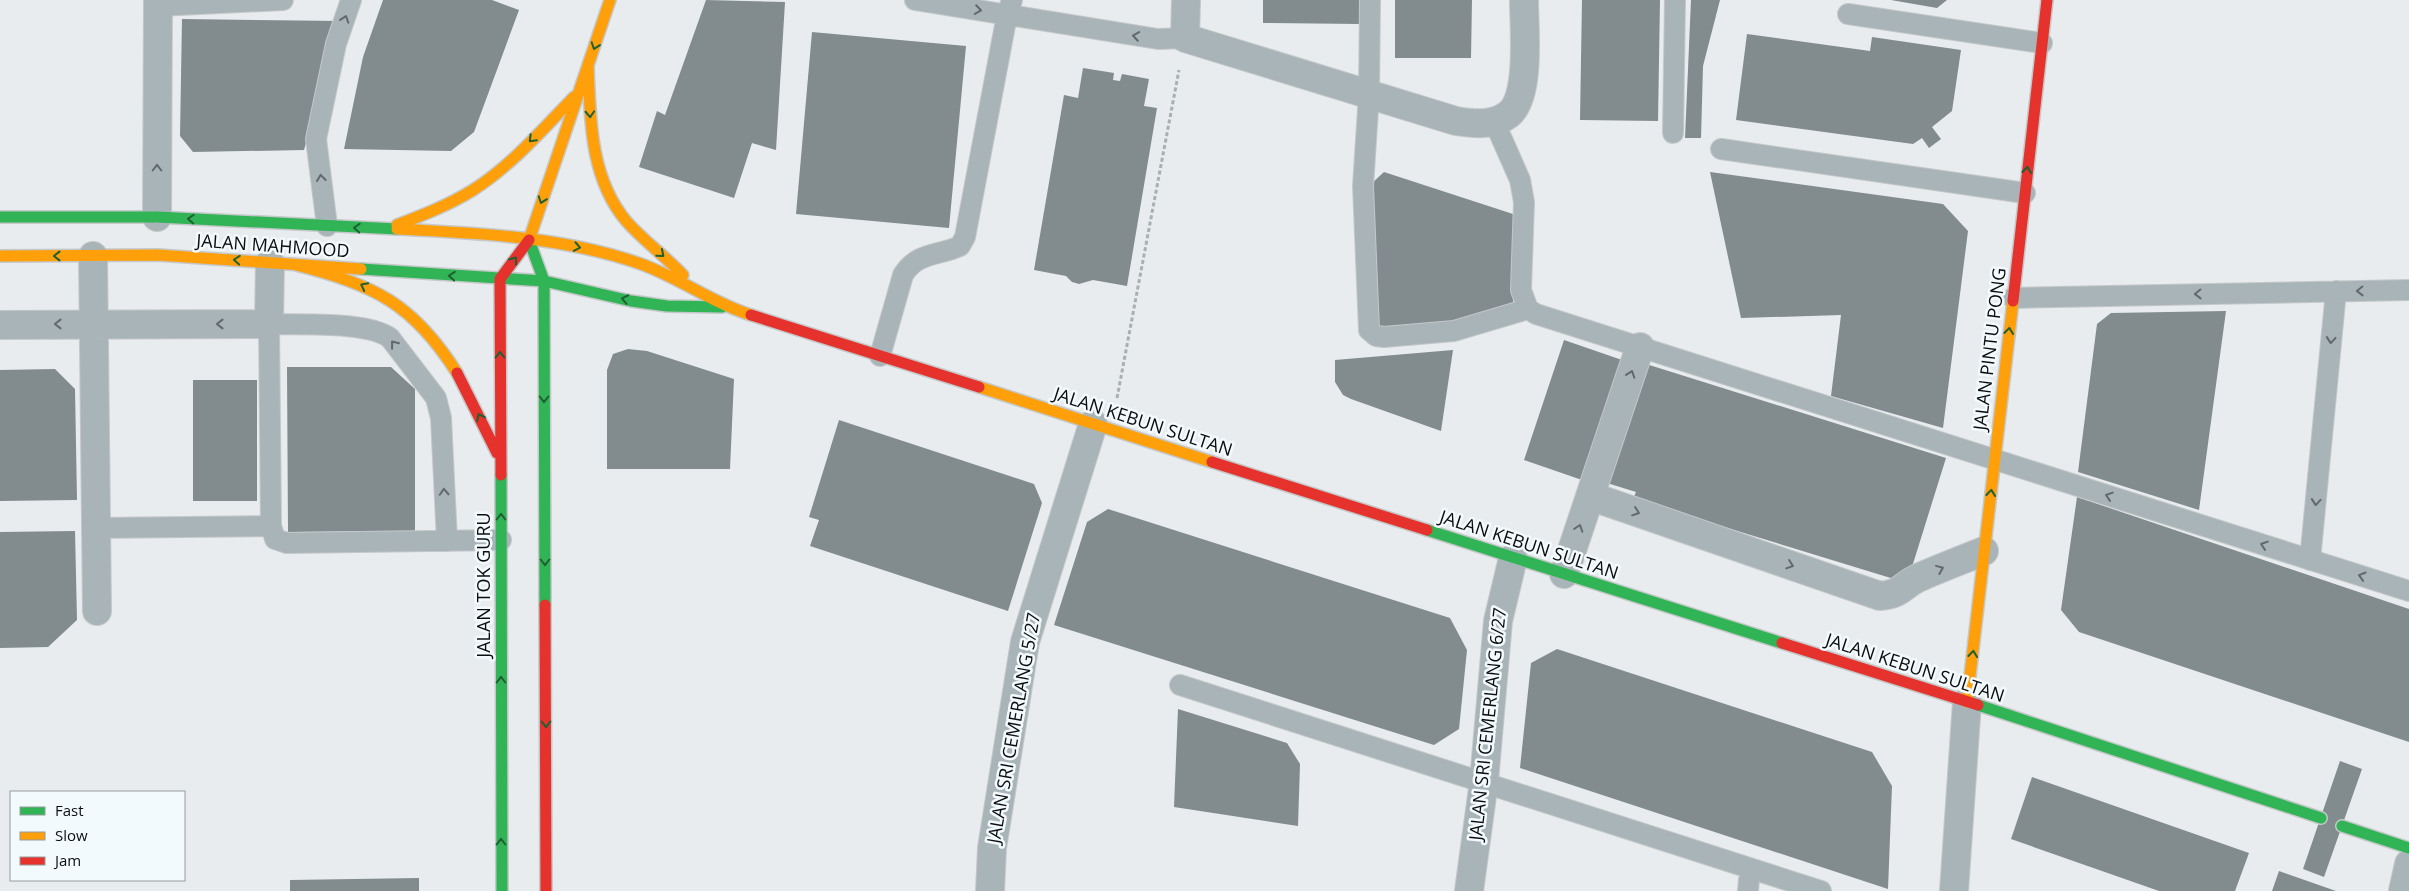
<svg xmlns="http://www.w3.org/2000/svg" width="2409" height="891" font-family="'Open Sans',sans-serif">
<rect width="100%" height="100%" fill="#e8ecee"/>
<path fill="#828b8e" d="M383 0H492L519 10 474 132 451 151 344 149 363 57Z
M706 0 785 2 776 150 752 143 734 198 639 167 657 111 665 115Z
M1263 0H1359V24L1263 23Z
M1395 0H1472L1471 58H1395Z
M1582 0H1660L1658 121 1580 120Z
M1691 0H1720L1703 66 1701 138H1685Z
M1891 0H1947L1937 8Z
M182 19 341 21 304 150 193 152 180 136Z
M812 32 966 46 949 228 796 214Z
M1747 34 1870 51 1872 37 1961 50 1952 111 1932 127 1941 139 1929 148 1922 138 1913 144 1736 120Z
M1083 68 1114 73 1113 80 1120 81 1122 74 1149 79 1144 106 1157 108 1127 286 1093 280 1079 284 1072 282 1066 276 1034 270 1064 95 1078 98Z
M1384 172 1516 215 1513 305 1444 325 1378 331 1370 185Z
M1710 172 1943 204 1968 231 1943 428 1831 396 1841 315 1741 318Z
M2226 311 2199 510 2078 472 2097 324 2111 313Z
M1564 340 1622 360 1582 480 1524 460Z
M628 349 647 351 734 379 730 469H607V370L613 354Z
M1453 350 1441 431 1351 399 1343 395 1335 382V360Z
M1643 363 1946 458 1907 583 1633 499 1636 492 1607 483Z
M287 367H391L415 389V531L288 532Z
M55 369 75 389 77 500 0 501V370Z
M193 380H257V501H193Z
M839 420 1034 484 1042 503 1008 611 810 546 819 520 809 517Z
M2077 497 2409 609V742L2079 632 2061 610Z
M1108 509 1450 618 1467 650 1459 729 1434 745 1054 625 1087 522Z
M75 531 77 620 48 647 0 648V532Z
M1557 649 1872 752 1892 786 1888 889 1520 768 1531 663Z
M1178 709 1287 743 1300 764 1298 826 1174 807Z
M2340 761 2362 769 2324 877 2303 869Z
M2032 777 2249 853 2235 891H2159L2011 839Z
M2279 871 2336 891H2272Z
M419 878V891H290V880Z"/>
<g fill="none" stroke-linecap="round" stroke-linejoin="round">
<defs>
<path id="lane" d="M915 0 1158 39 1185 38
M1370 0 1369 94 1363 186 1369 330 1376 336 1384 337 1454 331 1528 309
M158 6 283 0
M1848 14 2042 43
M1494 121 1520 180 1524 202 1521 290 1528 309 1536 314 2409 591
M1673 133 1675 0
M1721 149 2025 193
M327 226 316 139 336 44 351 0
M2013 298 2409 290
M880 356 903 275C917 252 938 256 960 246L965 237 1007 15 1012 0
M96 528 271 526
M447 541 441 418 436 398 390 338C368 321 299 325 269 324L271 526 275 539 287 543 501 540
M2310 560 2336 291
M1180 685 1821 891
M1748 891 1750 868"/>
<path id="street" d="M1186 0 1185 38 1456 121C1474 124 1494 126 1509 114 1531 96 1524 27 1524 0
M157 217 158 0
M93 256 97 611
M0 325 269 324 270 263
M1590 496 1880 596C1902 594 1901 586 1918 578 1940 568 1962 560 1984 551
M1564 574 1640 347
M990 891 992 848 1025 642 1093 424
M1469 891 1484 781 1498 621 1513 558
M1954 891 1967 702
M2403 891 2409 864"/>
<path id="fast" d="M0 217H157L397 229
M529 240 544 281 545 605
M361 269 544 281 631 301 667 306 722 307
M501 475 502 891
M1427 530 1782 643
M1978 705 2321 818
M2342 826 2409 848"/>
<path id="slow" d="M588 65C590 119 590 179 627 222 644 241 665 256 683 275
M397 225C423 215 449 205 473 190 512 165 542 130 574 97
M397 229C478 233 564 237 641 264 680 278 712 303 751 315
M529 240 610 0
M0 256 158 255 361 269
M296 265C374 285 413 303 457 373
M979 387 1212 462
M1967 702 2013 301"/>
<path id="jam" d="M2013 301 2047 0
M751 315 979 387
M457 373 497 453
M1212 462 1427 530
M501 475 500 279 529 240
M545 605 546 891
M1782 643 1978 705"/>
</defs>
<use href="#lane" stroke="#c5c8c9" stroke-width="22"/>
<use href="#street" stroke="#c5c8c9" stroke-width="30"/>
<use href="#fast" stroke="#c5c8c9" stroke-width="14"/>
<use href="#slow" stroke="#c5c8c9" stroke-width="14"/>
<use href="#jam" stroke="#c5c8c9" stroke-width="14"/>
<path stroke="#a7b0b3" stroke-width="3" stroke-dasharray="4 2.5" stroke-linecap="butt" d="M1117 398 1179 70"/>
<use href="#lane" stroke="#a8b4b8" stroke-width="20"/>
<use href="#street" stroke="#a8b4b8" stroke-width="28"/>
<use href="#fast" stroke="#30b455" stroke-width="11"/>
<use href="#slow" stroke="#ff9f0a" stroke-width="11"/>
<use href="#jam" stroke="#e5322d" stroke-width="11"/>
</g>
<defs><path id="oneway-chevron" d="M-2-3.5L2.5 0L-2 3.5" fill="none" stroke-width="1.6" stroke-linecap="round" stroke-linejoin="round" transform="scale(1.25)"/></defs>
<g stroke="#61696c">
<use href="#oneway-chevron" transform="translate(978 10) rotate(9)"/>
<use href="#oneway-chevron" transform="translate(345 19) rotate(-71)"/>
<use href="#oneway-chevron" transform="translate(1136 36) rotate(-171)"/>
<use href="#oneway-chevron" transform="translate(157 168) rotate(-90)"/>
<use href="#oneway-chevron" transform="translate(321 178) rotate(-97)"/>
<use href="#oneway-chevron" transform="translate(2360 291) rotate(179)"/>
<use href="#oneway-chevron" transform="translate(2198 294) rotate(179)"/>
<use href="#oneway-chevron" transform="translate(58 324) rotate(180)"/>
<use href="#oneway-chevron" transform="translate(220 324) rotate(180)"/>
<use href="#oneway-chevron" transform="translate(2331 340) rotate(95)"/>
<use href="#oneway-chevron" transform="translate(394 344) rotate(-128)"/>
<use href="#oneway-chevron" transform="translate(1631 374) rotate(-71)"/>
<use href="#oneway-chevron" transform="translate(444 492) rotate(-93)"/>
<use href="#oneway-chevron" transform="translate(2109 496) rotate(-162)"/>
<use href="#oneway-chevron" transform="translate(2316 502) rotate(95)"/>
<use href="#oneway-chevron" transform="translate(1636 512) rotate(19)"/>
<use href="#oneway-chevron" transform="translate(1579 528) rotate(-72)"/>
<use href="#oneway-chevron" transform="translate(2264 545) rotate(-162)"/>
<use href="#oneway-chevron" transform="translate(1790 565) rotate(19)"/>
<use href="#oneway-chevron" transform="translate(1940 569) rotate(-22)"/>
<use href="#oneway-chevron" transform="translate(2362 576) rotate(-163)"/>
</g>
<g stroke="#1e6032">
<use href="#oneway-chevron" transform="translate(595 46) rotate(109)"/>
<use href="#oneway-chevron" transform="translate(590 114) rotate(87)"/>
<use href="#oneway-chevron" transform="translate(532 139) rotate(135)"/>
<use href="#oneway-chevron" transform="translate(2027 170) rotate(-84)"/>
<use href="#oneway-chevron" transform="translate(542 200) rotate(109)"/>
<use href="#oneway-chevron" transform="translate(191 219) rotate(-177)"/>
<use href="#oneway-chevron" transform="translate(357 228) rotate(-177)"/>
<use href="#oneway-chevron" transform="translate(577 247) rotate(11)"/>
<use href="#oneway-chevron" transform="translate(661 254) rotate(40)"/>
<use href="#oneway-chevron" transform="translate(57 256) rotate(180)"/>
<use href="#oneway-chevron" transform="translate(237 260) rotate(-176)"/>
<use href="#oneway-chevron" transform="translate(514 260) rotate(-54)"/>
<use href="#oneway-chevron" transform="translate(452 276) rotate(-176)"/>
<use href="#oneway-chevron" transform="translate(364 286) rotate(-153)"/>
<use href="#oneway-chevron" transform="translate(625 299) rotate(-168)"/>
<use href="#oneway-chevron" transform="translate(2009 331) rotate(-83)"/>
<use href="#oneway-chevron" transform="translate(500 355) rotate(-90)"/>
<use href="#oneway-chevron" transform="translate(544 399) rotate(90)"/>
<use href="#oneway-chevron" transform="translate(480 417) rotate(-115)"/>
<use href="#oneway-chevron" transform="translate(1991 493) rotate(-84)"/>
<use href="#oneway-chevron" transform="translate(501 517) rotate(-90)"/>
<use href="#oneway-chevron" transform="translate(545 562) rotate(90)"/>
<use href="#oneway-chevron" transform="translate(1973 654) rotate(-84)"/>
<use href="#oneway-chevron" transform="translate(501 680) rotate(-90)"/>
<use href="#oneway-chevron" transform="translate(546 724) rotate(90)"/>
<use href="#oneway-chevron" transform="translate(501 842) rotate(-90)"/>
</g>
<g text-anchor="middle" stroke-width="5" stroke-linejoin="round" paint-order="stroke">
<g font-size="18" fill="#0b0d0e" stroke="#f3fafd">
<text transform="translate(273 246) rotate(4)" y="6">JALAN MAHMOOD</text>
<text transform="translate(1990 349) rotate(-83)" y="6">JALAN PINTU PONG</text>
<text transform="translate(1143 422) rotate(18)" y="6">JALAN KEBUN SULTAN</text>
<text transform="translate(1529 545) rotate(18)" y="6">JALAN KEBUN SULTAN</text>
<text transform="translate(484 585) rotate(-90)" y="6">JALAN TOK GURU</text>
<text transform="translate(1915 668) rotate(18)" y="6">JALAN KEBUN SULTAN</text>
<text transform="translate(1488 724) rotate(-84)" y="6">JALAN SRI CEMERLANG 6/27</text>
<text transform="translate(1014 728) rotate(-80)" y="6">JALAN SRI CEMERLANG 5/27</text>
</g>
</g>
<rect x="10" y="791" width="175" height="90" fill="#f3fafd" stroke="#969b9d"/>
<rect x="20" y="807" width="25" height="8" fill="#30b455" stroke="#969b9d"/>
<text x="55" y="816" font-size="15" fill="#0b0d0e">Fast</text>
<rect x="20" y="832" width="25" height="8" fill="#ff9f0a" stroke="#969b9d"/>
<text x="55" y="841" font-size="15" fill="#0b0d0e">Slow</text>
<rect x="20" y="857" width="25" height="8" fill="#e5322d" stroke="#969b9d"/>
<text x="55" y="866" font-size="15" fill="#0b0d0e">Jam</text>
</svg>
